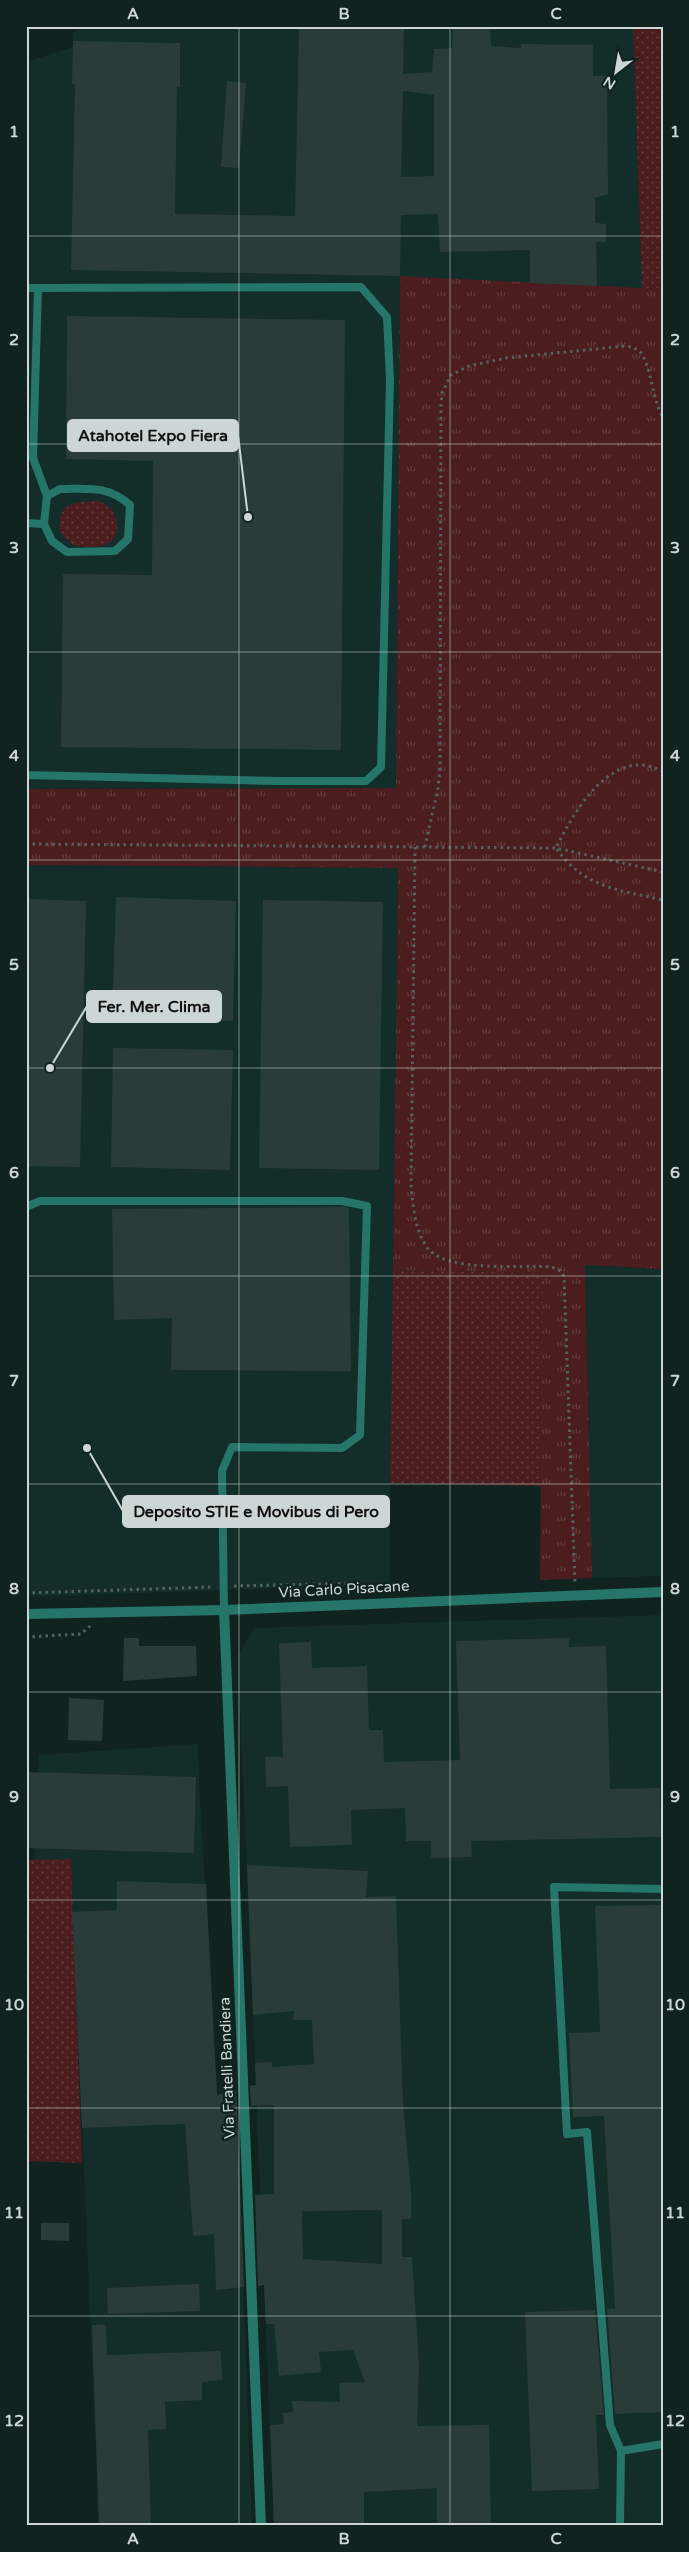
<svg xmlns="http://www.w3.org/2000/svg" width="689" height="2552" font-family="'Varela Round',sans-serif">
<defs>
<pattern id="grass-dots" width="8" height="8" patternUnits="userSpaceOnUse" patternTransform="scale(1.25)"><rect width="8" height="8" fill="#4b1d1e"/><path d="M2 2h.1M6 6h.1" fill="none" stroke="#643d3e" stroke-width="1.8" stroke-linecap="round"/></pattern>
<pattern id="park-tufts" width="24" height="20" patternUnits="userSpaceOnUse" patternTransform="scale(1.25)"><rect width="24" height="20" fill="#4b1d1e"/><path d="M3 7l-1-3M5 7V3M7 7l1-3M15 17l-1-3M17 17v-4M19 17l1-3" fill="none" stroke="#643d3e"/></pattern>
</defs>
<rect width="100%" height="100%" fill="#112320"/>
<path fill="#132d2a" d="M91 26H633L642 288 400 277 396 788 26 789V62L73 47 74 32Z
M26 865 398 868 389 1584 26 1597Z
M585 1265 663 1269V1576L592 1578Z
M663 1615V2526H274L238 1655 254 1628Z
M197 1744 217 2095 236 2090 252 2526H99L71 1859 34 1861 39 1755Z"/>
<path fill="url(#grass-dots)" d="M633 26H663V289L642 288Z
M99 501C119 509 127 540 101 546 92 548 81 547 73 545L60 532C57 501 75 502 99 501Z
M393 1270 543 1273 542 1486 390 1483Z
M71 1859 82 2163 26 2161V1860Z"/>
<path fill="url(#park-tufts)" d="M400 276 663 289V1269L585 1265 592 1578 540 1580 543 1273 393 1270 398 868 26 865V789L396 788Z"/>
<path fill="#2a3c39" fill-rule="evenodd" d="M299 26H404L403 74 432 72 434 49 452 48 453 26H490L491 46 521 48V44L593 45V76H607L608 194 595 198V223L606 224V242H596L597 286 530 283V250L440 252 438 214 401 215 400 276 71 270 75 84H72L73 41 180 43V87H177L175 214 295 216ZM403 91 434 95V176L401 177Z
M227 81 246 83 239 168 221 167Z
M67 316 345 320 341 750 61 747 63 574 152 575 153 461 66 459Z
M116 897 236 901 233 1021 112 1018Z
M26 899 86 901 80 1167 26 1166Z
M263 900 383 902 379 1170 259 1168Z
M113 1048 233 1050 230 1170 111 1167Z
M345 1207 349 1208 351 1371 171 1370 172 1318 114 1320 112 1209Z
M124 1638H139V1646H196L197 1676 123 1681Z
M569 1638V1647L606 1646 610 1789 660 1788 661 1837 471 1841 472 1857 431 1858V1841H406L405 1808 351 1810 352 1845 290 1847 288 1786 266 1787 265 1757H283L279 1643 311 1642 312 1668 367 1666 369 1730H383L384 1762 460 1760 456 1641Z
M69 1698 104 1700 102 1741 68 1740Z
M26 1772 196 1777 194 1853 26 1848Z
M247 1865 368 1871 366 1897 396 1896 403 2103 411 2192V2219H402V2257H412L419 2365 417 2426 489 2425 491 2526H437V2488L364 2492V2526H274L270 2425 284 2424 283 2413 293 2412 292 2401 340 2402 339 2383 365 2382 353 2350 319 2352 321 2372 279 2376 274 2324H266L264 2285 258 2286 255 2195 274 2194V2105L251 2106 250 2086 256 2085 255 2063 272 2062V2067L314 2064 312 2020H293L294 2011 253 2015ZM382 2210V2264L303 2259 302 2211Z
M117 1881 206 1884 217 2095 236 2090 244 2287 216 2290 214 2234 193 2236 185 2124 82 2128 72 1912 117 1910Z
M663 1905V2412L615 2414 607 2309H615L604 2116 573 2117 569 2033 600 2032 595 1906Z
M41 2223H69V2241L41 2240Z
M199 2284 200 2311 108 2314 107 2288Z
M595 2310 604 2415H596L599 2489 532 2491 525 2312Z
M92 2325H106L107 2355 221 2351 222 2380 202 2382V2400L165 2402 166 2429 148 2430 151 2526H99Z"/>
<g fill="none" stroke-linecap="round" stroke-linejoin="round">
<path stroke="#536260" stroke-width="3" stroke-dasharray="2.5 4" stroke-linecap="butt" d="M663 772C615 743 574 810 556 848 584 888 619 890 663 900
M662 823 663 824
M26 844 556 848 663 872
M415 847 411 1186C413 1206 415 1229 426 1246 444 1274 521 1264 552 1267L561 1271 564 1276 575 1583
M425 847 438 788 440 769 441 405 442 393 451 375 469 366 506 358 625 346C631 347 636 348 640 352 651 363 652 400 663 417
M234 1586 358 1583 359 1593
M26 1593 213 1587
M26 1637 81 1634 90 1626"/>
<path stroke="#257569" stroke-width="8" d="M26 288H38L33 458 47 496
M60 489C88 489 108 485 130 505L128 539 115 551 67 552 52 541 44 524 47 496Z
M26 523 44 524
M26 775 277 781H366L381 767 390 380 387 317 361 287 38 288
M26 1207 40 1201H342L367 1206 360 1435 342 1448 232 1447 222 1471 224 1610
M621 2451 610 2425 587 2132 567 2134 554 1887 663 1889
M620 2526 621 2451 663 2444"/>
<path stroke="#257569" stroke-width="10" d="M224 1610 261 2526"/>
<path stroke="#257569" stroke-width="10" d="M26 1614 224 1610 663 1592"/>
</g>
<path fill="none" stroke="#ccd7d5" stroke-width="1" stroke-opacity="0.55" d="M239 26V2526M450 26V2526M26 236H663M26 444H663M26 652H663M26 860H663M26 1068H663M26 1276H663M26 1484H663M26 1692H663M26 1900H663M26 2108H663M26 2316H663"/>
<g text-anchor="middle" stroke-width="5" stroke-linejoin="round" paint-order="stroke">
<g font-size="15" fill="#ccd7d5" stroke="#112320">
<text transform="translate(344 1589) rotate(-3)" y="5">Via Carlo Pisacane</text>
<text transform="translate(227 2068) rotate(-92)" y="5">Via Fratelli Bandiera</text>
</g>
</g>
<path fill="none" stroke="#ccd7d5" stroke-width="2" d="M248 517L238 435M50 1068L87 1006M87 1448L123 1511"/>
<g fill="#ccd7d5" stroke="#112320" stroke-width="2">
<circle cx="248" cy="517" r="5"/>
<circle cx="50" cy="1068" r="5"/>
<circle cx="87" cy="1448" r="5"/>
</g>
<g fill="#ccd7d5" stroke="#ccd7d5" stroke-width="2">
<rect x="68" y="420" width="170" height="31" rx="5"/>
<rect x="87" y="991" width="134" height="31" rx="5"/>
<rect x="123" y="1496" width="266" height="31" rx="5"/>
</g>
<g font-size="16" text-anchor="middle" font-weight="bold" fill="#111">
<text x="153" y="441">Atahotel Expo Fiera</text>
<text x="154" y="1012">Fer. Mer. Clima</text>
<text x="256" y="1517">Deposito STIE e Movibus di Pero</text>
</g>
<rect width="689" height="2552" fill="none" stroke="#112320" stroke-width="55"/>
<g transform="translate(616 72) rotate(211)" stroke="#112320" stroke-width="4" paint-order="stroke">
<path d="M0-4L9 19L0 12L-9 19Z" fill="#ccd7d5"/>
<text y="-8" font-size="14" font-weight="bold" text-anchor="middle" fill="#ccd7d5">N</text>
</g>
<rect x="28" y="28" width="634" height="2496" fill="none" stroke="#ccd7d5" stroke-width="2"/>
<g font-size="16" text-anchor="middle" font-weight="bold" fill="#ccd7d5">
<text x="133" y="19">A</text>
<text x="344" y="19">B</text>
<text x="556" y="19">C</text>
<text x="14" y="137">1</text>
<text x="675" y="137">1</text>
<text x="14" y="345">2</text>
<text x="675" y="345">2</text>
<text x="14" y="553">3</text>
<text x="675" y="553">3</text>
<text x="14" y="761">4</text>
<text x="675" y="761">4</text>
<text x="14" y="970">5</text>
<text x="675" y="970">5</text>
<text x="14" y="1178">6</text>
<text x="675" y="1178">6</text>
<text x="14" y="1386">7</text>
<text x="675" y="1386">7</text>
<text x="14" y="1594">8</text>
<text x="675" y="1594">8</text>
<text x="14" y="1802">9</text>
<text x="675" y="1802">9</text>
<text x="14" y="2010">10</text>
<text x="675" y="2010">10</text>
<text x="14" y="2218">11</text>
<text x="675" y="2218">11</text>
<text x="14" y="2426">12</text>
<text x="675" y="2426">12</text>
<text x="133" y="2544">A</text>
<text x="344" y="2544">B</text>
<text x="556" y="2544">C</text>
</g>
</svg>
